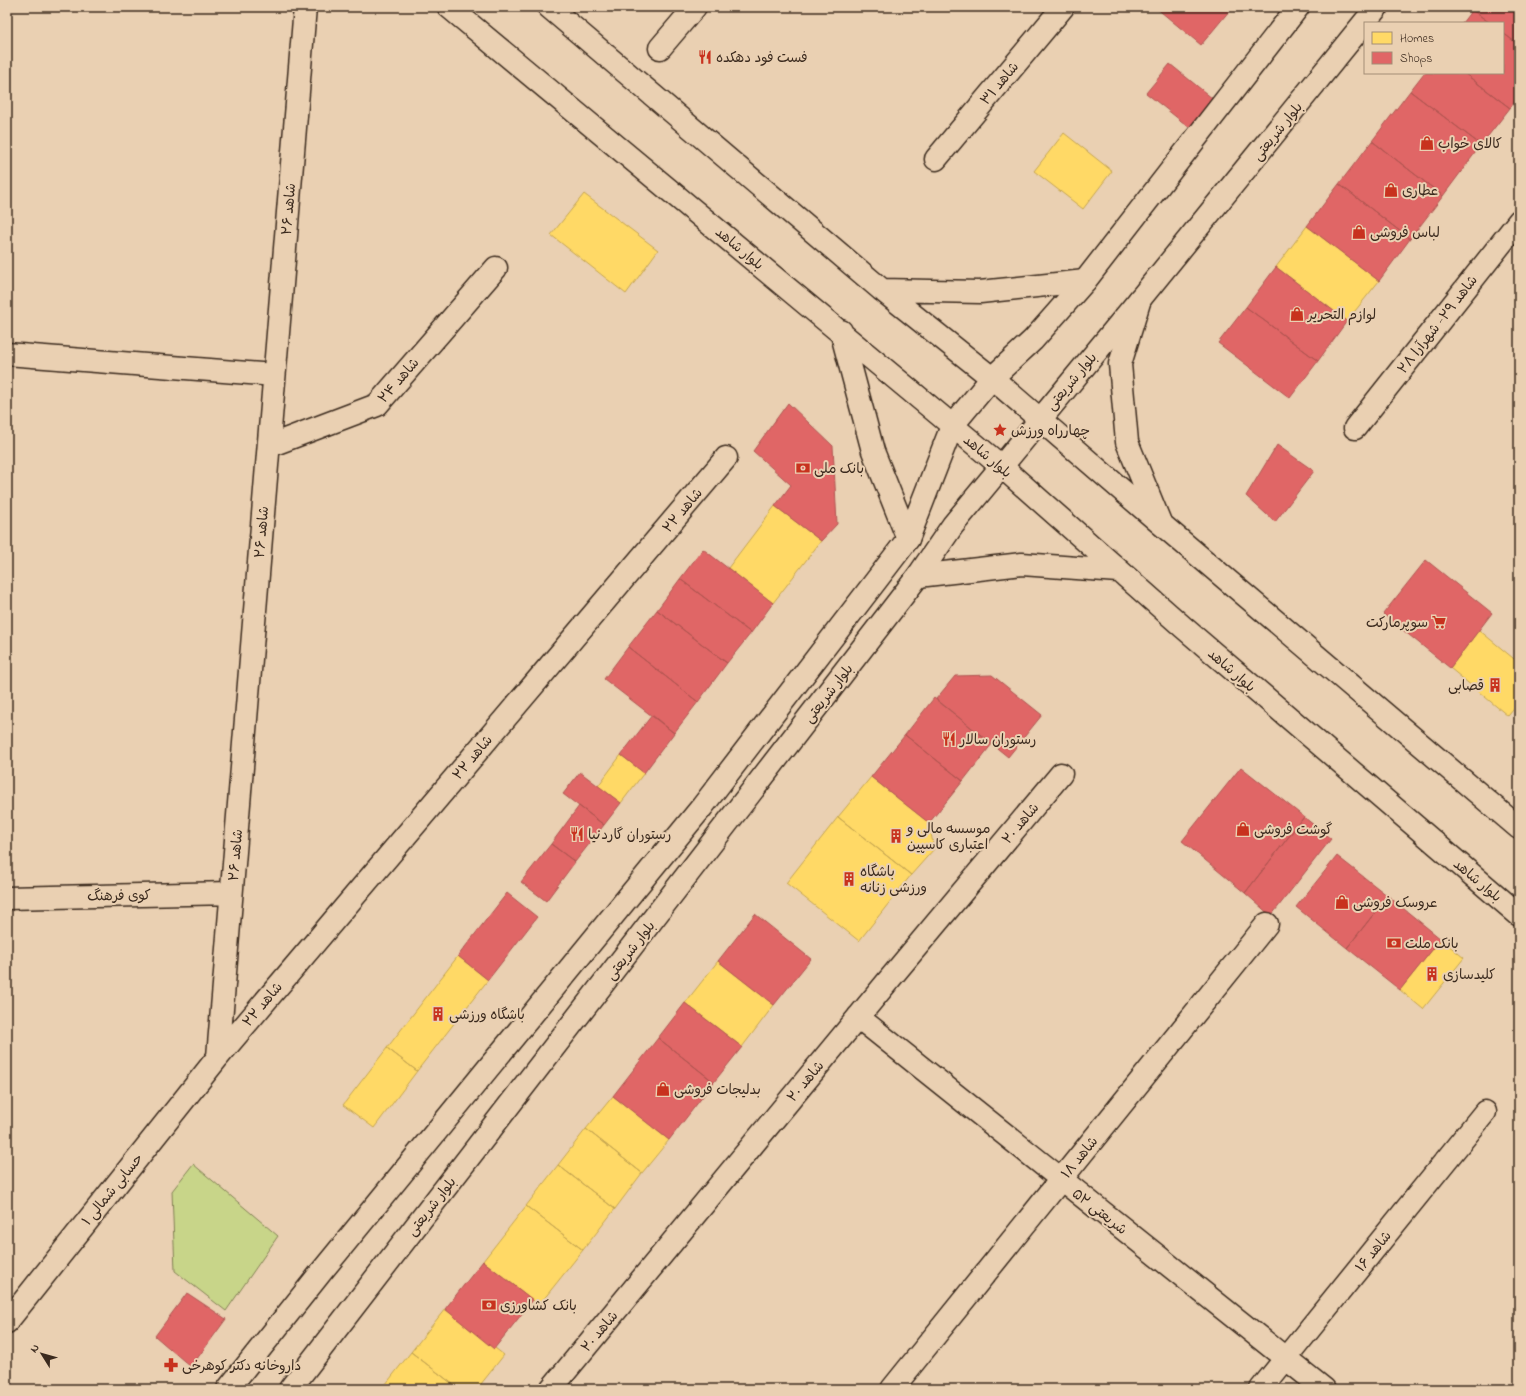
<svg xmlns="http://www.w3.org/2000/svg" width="1526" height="1396" font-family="'Indie Flower','Playpen Sans Arabic',sans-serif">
<rect width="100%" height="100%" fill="#ead0b2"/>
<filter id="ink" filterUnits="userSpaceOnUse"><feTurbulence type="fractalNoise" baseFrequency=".025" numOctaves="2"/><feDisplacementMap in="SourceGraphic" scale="8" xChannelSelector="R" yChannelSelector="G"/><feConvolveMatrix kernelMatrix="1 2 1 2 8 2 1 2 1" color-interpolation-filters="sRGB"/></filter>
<g filter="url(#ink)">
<path fill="#c8d589" stroke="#828054" d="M193 1164 278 1236 226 1311 175 1271 172 1191Z"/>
<path fill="#ffd966" stroke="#c4a450" d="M1064 133 1112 171 1083 209 1034 171Z
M584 194 658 250 626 294 551 235Z
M1307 226 1379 281 1347 321 1276 267Z
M775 506 821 541 773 603 728 568Z
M1479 630 1519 663V703L1508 716 1450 668Z
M621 755 644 773 621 803 598 786Z
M871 777 929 823 934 849 911 875 838 817Z
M838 817 911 875 859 941 786 883Z
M1441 939 1464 958 1423 1009 1400 990Z
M458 956 488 980 417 1071 387 1048Z
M718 961 774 1005 742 1047 685 1003Z
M387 1048 417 1071 374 1128 343 1105Z
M613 1096 669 1140 642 1173 586 1129Z
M586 1129 642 1173 615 1209 558 1165Z
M558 1165 615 1209 583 1250 526 1206Z
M526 1206 583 1250 539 1305 483 1261Z
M445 1309 504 1355 477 1389H459L411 1352Z
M411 1352 459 1389H382Z"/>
<path fill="#e06666" stroke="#ae5450" d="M1155 7H1226L1230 10 1201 45Z
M1474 7H1519V45L1503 33V23H1490L1472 10Z
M1472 10 1490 23H1462Z
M1503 33 1519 45V96L1510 108 1464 73H1503Z
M1170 64 1218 103 1195 132 1146 93Z
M1424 73H1464L1510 108 1481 145 1410 91Z
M1410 91 1481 145 1443 196 1372 141Z
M1372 141 1443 196 1410 239 1339 184Z
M1339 184 1410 239 1379 281 1307 226Z
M1276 267 1347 321 1318 361 1246 307Z
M1246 307 1318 361 1290 398 1218 343Z
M788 403 833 446 837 524 821 541 775 506 791 485 753 451Z
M1277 445 1314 471 1275 522 1246 496Z
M703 549 773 603 751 633 680 579Z
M1426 560 1492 613 1450 668 1383 614Z
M680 579 751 633 727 663 657 610Z
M657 610 727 663 698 702 628 647Z
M628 647 698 702 674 733 604 679Z
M992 675 1042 715 1008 757 936 699 955 676Z
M934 698 992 744 963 781 905 735Z
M652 715 674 733 644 773 621 755Z
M905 735 963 781 929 823 871 777Z
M1241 767 1304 817 1245 893 1182 841Z
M580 772 621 803 604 825 563 794Z
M579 806 604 825 575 862 551 844Z
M1304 817 1331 839 1271 916 1245 893Z
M551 844 575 862 546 901 521 882Z
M1337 856 1388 896 1347 948 1296 907Z
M507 893 537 917 488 980 458 956Z
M1388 896 1441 939 1400 990 1347 948Z
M755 914 811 959 774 1005 718 961Z
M685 1003 742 1047 714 1082 658 1038Z
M658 1038 714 1082 669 1140 613 1096Z
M483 1261 533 1300 494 1349 445 1309Z
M187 1293 226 1319 191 1367 155 1336Z"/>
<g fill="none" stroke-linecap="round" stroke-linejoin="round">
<defs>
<path id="minor" d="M660 48 695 7
M936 159 1063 7
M7 354 274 375
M1355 428 1519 221
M269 446 377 405 496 268
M7 898 231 893
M858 1017 1324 1389
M218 1057 305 7
M7 1322 218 1057 726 458
M551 1389 888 981 1061 774
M892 1389 1267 924
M1261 1389 1485 1112"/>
<path id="secondary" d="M228 1389 322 1271 702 807 908 539 952 426 992 378 1033 340 1085 281 1298 7
M290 1389 918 576 953 525 1140 299 1377 7"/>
<path id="primary" d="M449 7 1001 466 1183 627 1519 915
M549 7 882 290 992 378 1160 523 1519 828
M882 290 980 292 1085 281
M1140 299 1120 364 1127 442 1159 520
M841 331 873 451 908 539
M918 576 1022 564 1118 571"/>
</defs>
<use href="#minor" stroke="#3b2a1e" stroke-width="25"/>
<use href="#secondary" stroke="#3b2a1e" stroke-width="25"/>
<use href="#primary" stroke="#3b2a1e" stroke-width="25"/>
<use href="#minor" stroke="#ead0b2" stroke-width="22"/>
<use href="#secondary" stroke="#ead0b2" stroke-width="22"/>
<use href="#primary" stroke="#ead0b2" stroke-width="22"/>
</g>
</g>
<defs>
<symbol id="restaurant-bare" viewBox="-9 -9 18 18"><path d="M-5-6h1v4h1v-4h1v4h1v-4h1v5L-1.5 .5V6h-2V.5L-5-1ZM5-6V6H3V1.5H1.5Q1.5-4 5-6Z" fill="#c8321e" stroke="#ead0b2" stroke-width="2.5" paint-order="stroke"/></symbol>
<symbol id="shop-bare" viewBox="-9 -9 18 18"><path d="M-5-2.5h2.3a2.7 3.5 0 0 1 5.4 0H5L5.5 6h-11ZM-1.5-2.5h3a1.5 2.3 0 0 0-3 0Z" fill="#c8321e" stroke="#ead0b2" stroke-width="2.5" paint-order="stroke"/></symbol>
<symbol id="sight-bare" viewBox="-9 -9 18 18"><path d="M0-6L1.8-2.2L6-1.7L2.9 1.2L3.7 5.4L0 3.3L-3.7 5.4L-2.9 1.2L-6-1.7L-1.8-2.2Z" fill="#c8321e" stroke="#ead0b2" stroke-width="2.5" paint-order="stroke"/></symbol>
<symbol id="bank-bare" viewBox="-9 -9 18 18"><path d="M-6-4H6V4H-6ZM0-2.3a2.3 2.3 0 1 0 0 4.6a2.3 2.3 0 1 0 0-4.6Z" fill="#c8321e" stroke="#ead0b2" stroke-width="2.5" paint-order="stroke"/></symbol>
<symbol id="supermarket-bare" viewBox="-9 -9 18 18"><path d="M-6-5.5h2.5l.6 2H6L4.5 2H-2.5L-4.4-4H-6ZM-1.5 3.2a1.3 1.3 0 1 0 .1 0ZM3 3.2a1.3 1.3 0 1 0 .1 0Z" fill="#c8321e" stroke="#ead0b2" stroke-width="2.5" paint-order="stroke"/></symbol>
<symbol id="building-bare" viewBox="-9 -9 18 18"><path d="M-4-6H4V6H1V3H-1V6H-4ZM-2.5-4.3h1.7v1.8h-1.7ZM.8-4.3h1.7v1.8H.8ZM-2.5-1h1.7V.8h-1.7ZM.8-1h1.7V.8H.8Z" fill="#c8321e" stroke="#ead0b2" stroke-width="2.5" paint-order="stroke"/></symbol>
<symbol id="pharmacy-bare" viewBox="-9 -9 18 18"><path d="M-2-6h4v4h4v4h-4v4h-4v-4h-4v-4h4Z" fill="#c8321e" stroke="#ead0b2" stroke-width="2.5" paint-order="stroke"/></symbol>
</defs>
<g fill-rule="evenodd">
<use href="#restaurant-bare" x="695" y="47" width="20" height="20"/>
<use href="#shop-bare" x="1417" y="133" width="20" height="20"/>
<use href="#shop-bare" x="1381" y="180" width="20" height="20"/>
<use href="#shop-bare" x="1349" y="222" width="20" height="20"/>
<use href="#shop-bare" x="1287" y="304" width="20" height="20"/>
<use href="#sight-bare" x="990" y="420" width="20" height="20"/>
<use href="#bank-bare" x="793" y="458" width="20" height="20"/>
<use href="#supermarket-bare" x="1429" y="612" width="20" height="20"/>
<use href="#building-bare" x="1485" y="675" width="20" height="20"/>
<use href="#restaurant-bare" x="939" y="729" width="20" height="20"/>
<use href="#shop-bare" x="1233" y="819" width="20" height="20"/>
<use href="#restaurant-bare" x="567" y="824" width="20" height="20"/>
<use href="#building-bare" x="886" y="826" width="20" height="20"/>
<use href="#building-bare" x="839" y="869" width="20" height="20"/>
<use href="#shop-bare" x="1332" y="892" width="20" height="20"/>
<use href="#bank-bare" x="1384" y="933" width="20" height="20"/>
<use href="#building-bare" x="1422" y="964" width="20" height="20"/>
<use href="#building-bare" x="428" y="1004" width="20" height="20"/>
<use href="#shop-bare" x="653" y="1079" width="20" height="20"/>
<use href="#bank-bare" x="479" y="1295" width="20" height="20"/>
<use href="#pharmacy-bare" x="161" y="1355" width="20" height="20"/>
</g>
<g text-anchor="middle" stroke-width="4" stroke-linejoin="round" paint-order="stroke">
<g font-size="14" fill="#3b2a1e" stroke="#ead0b2" text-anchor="start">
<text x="716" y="62">فست فود دهکده</text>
<text x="1438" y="148">کالای خواب</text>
<text x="1402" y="195">عطاری</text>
<text x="1370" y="237">لباس فروشی</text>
<text x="1308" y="319">لوازم التحریر</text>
<text x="1011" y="435">چهارراه ورزش</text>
<text x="814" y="473">بانک ملی</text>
<text x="1428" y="627" text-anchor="end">سوپرمارکت</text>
<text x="1484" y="690" text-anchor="end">قصابی</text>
<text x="960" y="744">رستوران سالار</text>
<text x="907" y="833">موسسه مالی و<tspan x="907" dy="16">اعتباری کاسپین</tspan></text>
<text x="1254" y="834">گوشت فروشی</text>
<text x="588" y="839">رستوران گاردنیا</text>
<text x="860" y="876">باشگاه<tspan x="860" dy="16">ورزشی زنانه</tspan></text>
<text x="1353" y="907">عروسک فروشی</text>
<text x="1405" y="948">بانک ملت</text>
<text x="1443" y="979">کلیدسازی</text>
<text x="449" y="1019">باشگاه ورزشی</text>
<text x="674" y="1094">بدلیجات فروشی</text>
<text x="500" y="1310">بانک کشاورزی</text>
<text x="182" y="1370">داروخانه دکتر کوهرخی</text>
</g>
<g font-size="14" fill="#3b2a1e" stroke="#ead0b2">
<text transform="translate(999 83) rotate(-50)" y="5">شاهد ۳۱</text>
<text transform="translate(1277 131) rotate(-51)" y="5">بلوار شریعتی</text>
<text transform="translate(288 209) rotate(-85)" y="5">شاهد ۲۶</text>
<text transform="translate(740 248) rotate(40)" y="5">بلوار شاهد</text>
<text transform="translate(1437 324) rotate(-52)" y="5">شاهد ۲۹- شهرآرا ۲۸</text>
<text transform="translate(398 380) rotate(-49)" y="5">شاهد ۲۴</text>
<text transform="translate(1071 381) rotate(-50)" y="5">بلوار شریعتی</text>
<text transform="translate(988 456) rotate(40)" y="5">بلوار شاهد</text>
<text transform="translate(682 510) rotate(-50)" y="5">شاهد ۲۲</text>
<text transform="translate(261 532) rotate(-85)" y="5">شاهد ۲۶</text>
<text transform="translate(1232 670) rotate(41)" y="5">بلوار شاهد</text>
<text transform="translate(828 693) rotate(-52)" y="5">بلوار شریعتی</text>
<text transform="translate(472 757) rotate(-50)" y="5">شاهد ۲۲</text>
<text transform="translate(1020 823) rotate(-50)" y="5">شاهد ۲۰</text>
<text transform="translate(235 855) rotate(-85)" y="5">شاهد ۲۶</text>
<text transform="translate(1478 880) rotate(40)" y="5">بلوار شاهد</text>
<text transform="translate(119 895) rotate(-1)" y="5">کوی فرهنگ</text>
<text transform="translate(630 950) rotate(-52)" y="5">بلوار شریعتی</text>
<text transform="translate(262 1004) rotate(-50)" y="5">شاهد ۲۲</text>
<text transform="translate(805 1081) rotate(-50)" y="5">شاهد ۲۰</text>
<text transform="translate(1079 1157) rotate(-51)" y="5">شاهد ۱۸</text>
<text transform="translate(112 1189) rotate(-51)" y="5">حسابی شمالی ۱</text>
<text transform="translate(431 1206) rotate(-52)" y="5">بلوار شریعتی</text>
<text transform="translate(1100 1211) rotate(38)" y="5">شریعتی ۵۲</text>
<text transform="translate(1373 1251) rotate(-51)" y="5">شاهد ۱۶</text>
<text transform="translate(599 1331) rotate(-50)" y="5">شاهد ۲۰</text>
</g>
</g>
<rect width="1526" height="1396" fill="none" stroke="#ead0b2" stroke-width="24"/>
<rect x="12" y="12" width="1502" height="1372" fill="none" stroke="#3b2a1e" stroke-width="1.5" filter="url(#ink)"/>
<rect x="1364" y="22" width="140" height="52" fill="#ead0b2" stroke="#a48e77"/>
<rect x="1372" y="32" width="20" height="12" fill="#ffd966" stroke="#a48e77"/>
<text x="1400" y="42" font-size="12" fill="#3b2a1e">Homes</text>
<rect x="1372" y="52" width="20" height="12" fill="#e06666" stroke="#a48e77"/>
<text x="1400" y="62" font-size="12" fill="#3b2a1e">Shops</text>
<g transform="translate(42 1354) rotate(307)" stroke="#ead0b2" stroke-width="3" paint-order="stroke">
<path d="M0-3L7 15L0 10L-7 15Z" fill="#3b2a1e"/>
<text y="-6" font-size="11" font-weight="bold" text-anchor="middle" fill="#3b2a1e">N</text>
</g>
</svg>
